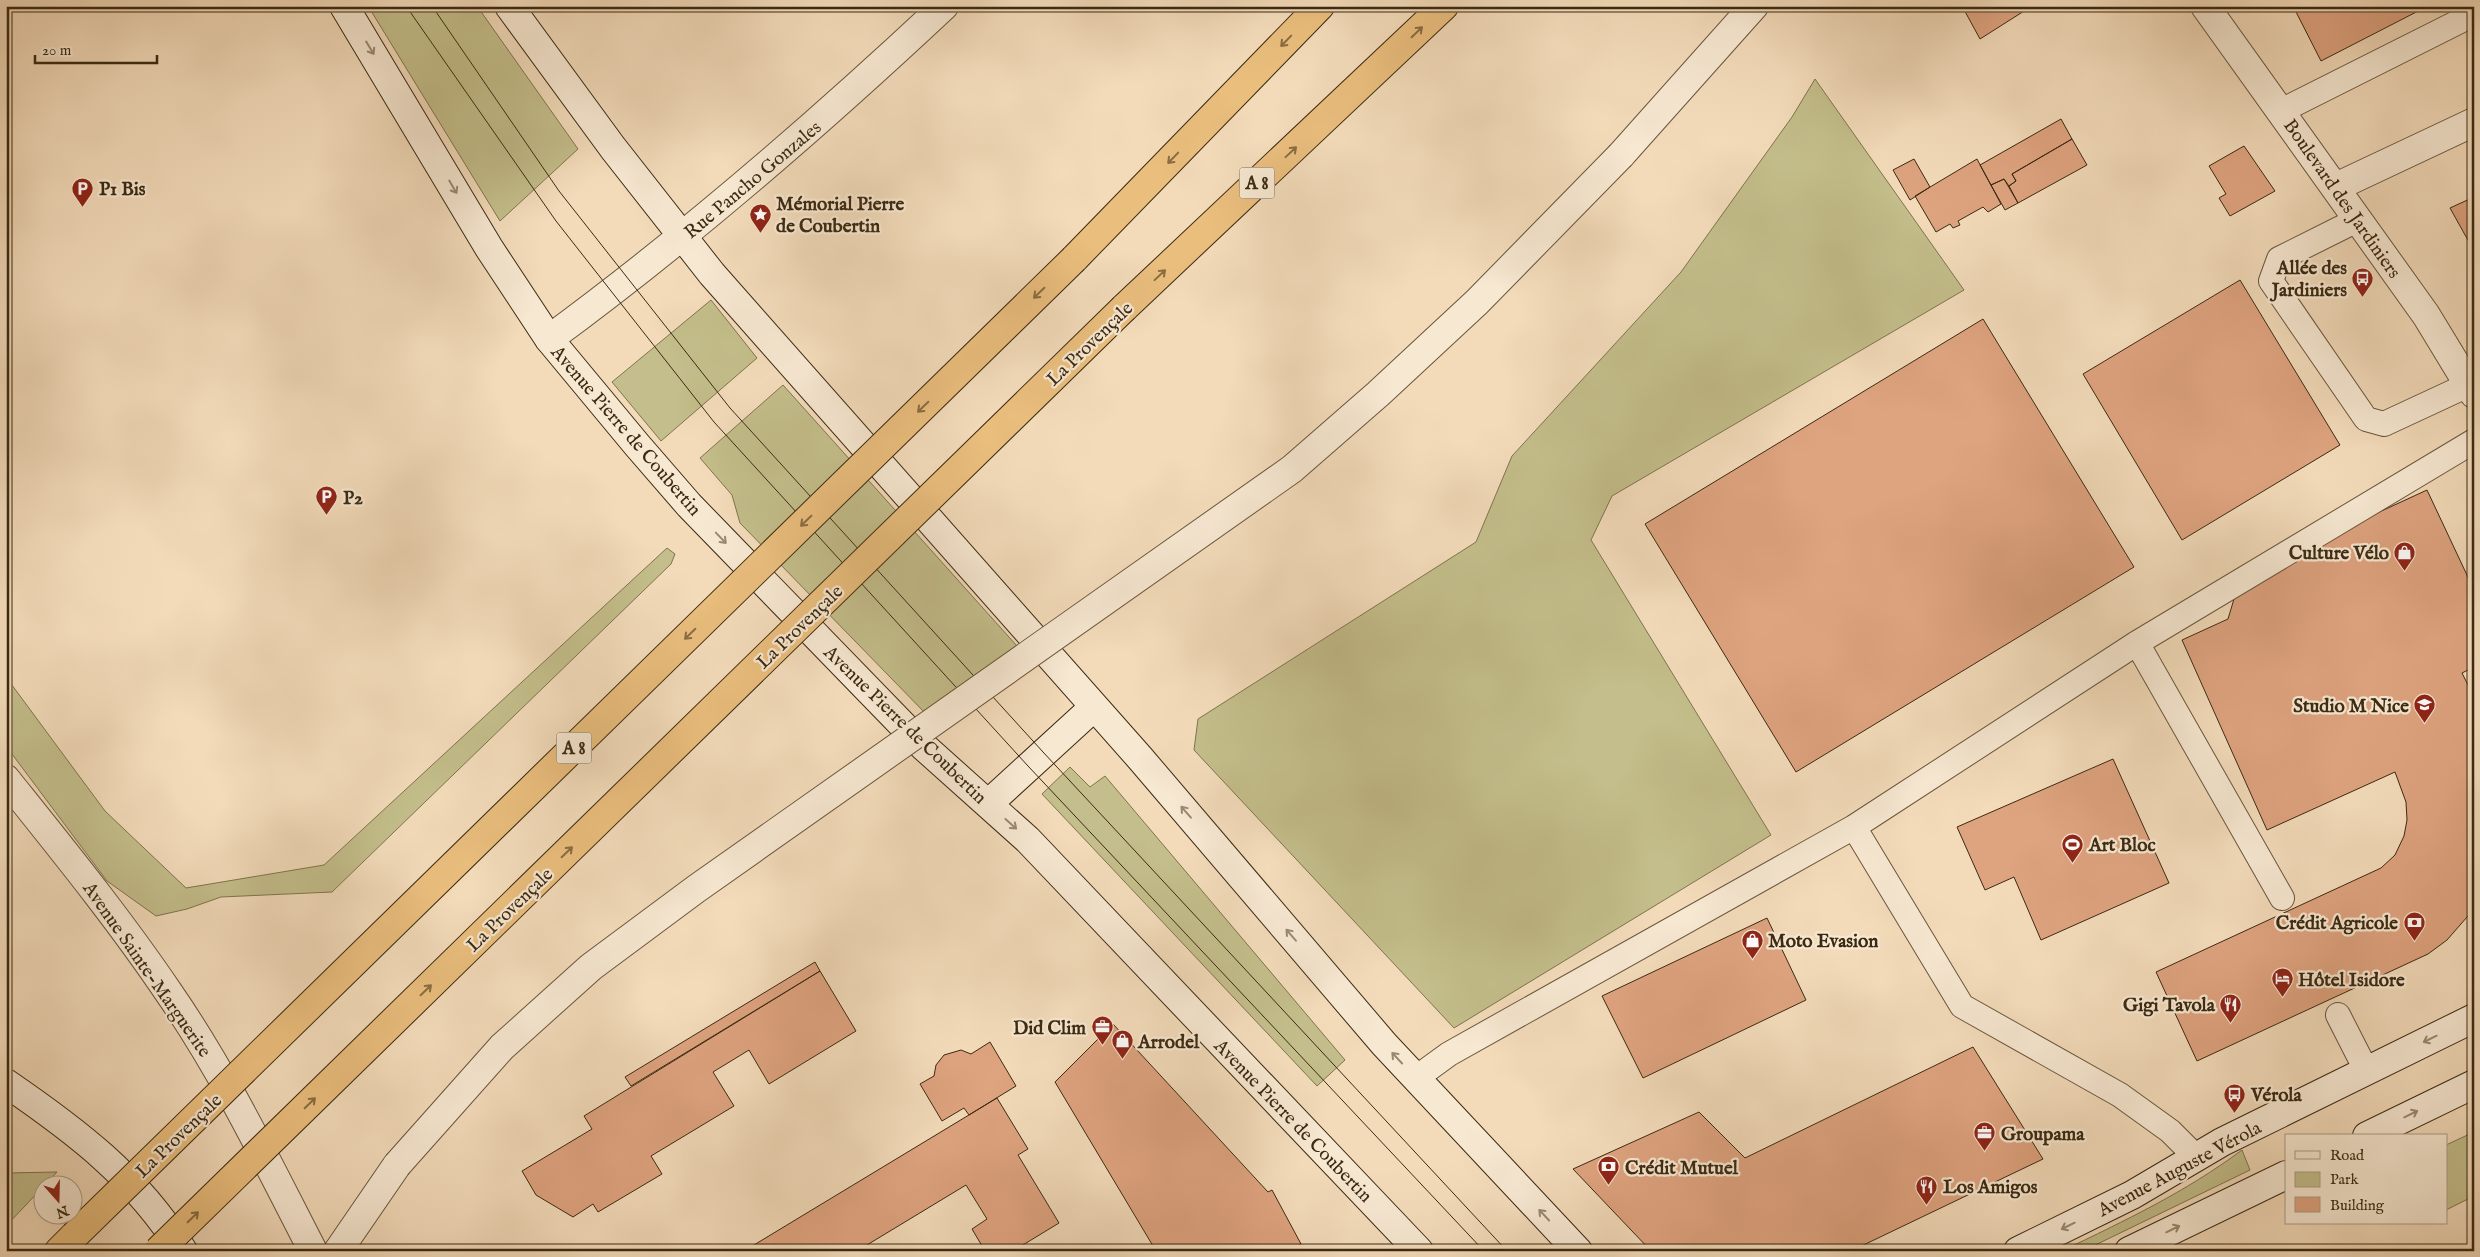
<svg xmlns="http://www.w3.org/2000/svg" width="2480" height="1257" font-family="'IM FELL English',serif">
<rect width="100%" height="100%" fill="#f3dbba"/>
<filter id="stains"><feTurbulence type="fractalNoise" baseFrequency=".004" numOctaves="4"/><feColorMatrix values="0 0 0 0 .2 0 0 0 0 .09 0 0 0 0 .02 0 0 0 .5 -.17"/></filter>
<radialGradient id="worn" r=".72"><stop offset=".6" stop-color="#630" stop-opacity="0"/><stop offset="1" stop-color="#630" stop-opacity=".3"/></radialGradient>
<path fill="#c3be8b" stroke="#7f744e" d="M368 6H477L578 149 500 221Z
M1815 79 1964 290 1612 496 1591 540 1771 835 1454 1028 1194 750 1198 719 1476 542 1512 456 1681 272 1792 117Z
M711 300 757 358 661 441 612 382Z
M783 385 1017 646 928 716 740 523 732 495 700 458Z
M667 548 675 554 671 564 332 892 221 897 187 909 156 916 107 881 6 746V677L105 811 186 888 324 865Z
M1070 767 1090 787 1105 776 1345 1060 1317 1086 1042 794Z
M2474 1132V1196L2446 1210V1145Z
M2242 1150 2250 1170 2083 1251H2062C2126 1220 2184 1193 2242 1150Z
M57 1172 46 1184H42V1188L6 1226V1173Z"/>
<path fill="#dea37f" stroke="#3b2a12" d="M1962 6H2032L1980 39Z
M2293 6H2428L2321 61Z
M2061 119 2072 139 2012 174 2016 181 2009 186 2004 179 1991 185 1980 165Z
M2072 139 2087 165 2018 203 2009 186 2016 181 2012 174Z
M2244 146 2275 191 2230 216 2219 198 2226 194 2209 166Z
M1914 159 1930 187 1910 200 1893 170Z
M1977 159 2001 204 1988 212 1983 207 1958 221 1960 225 1953 228 1950 224 1936 232 1915 196Z
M2004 179 2018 203 2005 210 1991 185Z
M2474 197V251L2450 208Z
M2240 280 2340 445 2182 540 2083 374Z
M1983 319 2134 567 1796 772 1645 524Z
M2427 490 2474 590V667L2462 673 2474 697V909L2447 940 2428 954 2197 1061 2156 972 2381 868 2395 855 2404 836 2407 820 2406 802 2395 772 2267 830 2182 640 2228 619 2234 599 2247 581 2284 556Z
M2113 759 2169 883 2041 940 2014 877 1985 890 1957 827Z
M1767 918 1806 1000 1643 1078 1602 996Z
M815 962 820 971 631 1086 625 1077Z
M820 971 856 1031 769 1084 749 1050 713 1072 734 1106 651 1156 662 1174 598 1212 593 1204 573 1217 536 1195 522 1171 592 1129 584 1116Z
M1113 1024 1268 1192 1272 1190 1301 1244 1289 1251H1156L1055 1082Z
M990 1042 1016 1086 969 1115 964 1108 942 1121 920 1084 934 1076 936 1065 944 1055 961 1050 971 1054Z
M1973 1047 2043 1159 1851 1251H1651L1573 1169 1699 1112 1745 1158Z
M997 1098 1028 1149 1018 1155 1059 1223 1013 1251H985L972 1229 987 1219 966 1185 857 1251H744Z"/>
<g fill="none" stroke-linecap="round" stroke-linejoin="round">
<defs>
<path id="service" d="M2281 111 2474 14
M2359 219 2279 259 2271 281 2366 419 2384 424 2468 385
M2137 643 2282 898
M2338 1015 2366 1070
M1416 1078 1449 1054 1854 827
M2196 1157 2170 1131 2120 1095 1962 1006 1854 827 2137 643 2474 441"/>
<path id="minor" d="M2336 187 2474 122
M549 339C688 237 818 124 944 6"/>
<path id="tertiary" d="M2205 6 2426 315 2474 394
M1621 155 1754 6
M6 779C62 849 119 919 169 993 225 1074 268 1164 313 1251
M338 1251 397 1165"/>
<path id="secondary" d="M344 6 489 248 549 339 637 445 689 505 923 746 1028 840 1419 1251
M509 6 613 148 712 274 1140 758 1384 1044 1578 1251
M988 804 1094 707
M6 1083C76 1131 137 1177 183 1251
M2367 1136 2474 1084
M2018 1251 2132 1195 2222 1142 2474 1018
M2129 1251 2286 1175"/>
<path id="motorway" d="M1074 259 1320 6
M1124 308 1444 6
M59 1251 74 1236"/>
</defs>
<use href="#service" stroke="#69563c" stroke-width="26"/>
<use href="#minor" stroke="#69563c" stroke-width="30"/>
<use href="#tertiary" stroke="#69563c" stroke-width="30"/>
<use href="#secondary" stroke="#3b2a12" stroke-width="30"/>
<use href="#motorway" stroke="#3b2a12" stroke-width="30"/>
<use href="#service" stroke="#f7e8d2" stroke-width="24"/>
<use href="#minor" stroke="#f7e8d2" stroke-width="28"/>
<use href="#tertiary" stroke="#f7e8d2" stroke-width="28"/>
<use href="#secondary" stroke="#f7e8d2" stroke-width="28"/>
<use href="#motorway" stroke="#eabe7d" stroke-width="28"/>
<path stroke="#3b2a12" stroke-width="1" d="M406 6 556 221 714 422 1028 766 1484 1251
M432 6 559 191 730 408 1043 752 1507 1251"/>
<defs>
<path id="tertiary-bridge" d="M397 1165 502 1047 591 967 696 889 1292 469 1378 394 1477 302 1621 155"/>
<path id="motorway-bridge" d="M74 1236 1074 259
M158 1251 1124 308"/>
</defs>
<use href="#tertiary-bridge" stroke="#69563c" stroke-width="30" stroke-linecap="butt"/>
<use href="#motorway-bridge" stroke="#3b2a12" stroke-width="30" stroke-linecap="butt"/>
<use href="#tertiary-bridge" stroke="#f7e8d2" stroke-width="28"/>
<use href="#motorway-bridge" stroke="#eabe7d" stroke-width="28"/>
</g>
<defs><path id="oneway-shaft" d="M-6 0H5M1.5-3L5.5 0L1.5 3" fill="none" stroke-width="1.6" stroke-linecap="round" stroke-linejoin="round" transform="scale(1.25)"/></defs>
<g stroke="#8a6d42">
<use href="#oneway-shaft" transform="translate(1417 32) rotate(-44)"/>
<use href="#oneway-shaft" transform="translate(1286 41) rotate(134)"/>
<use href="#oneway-shaft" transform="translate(1291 152) rotate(-43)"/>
<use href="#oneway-shaft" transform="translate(1173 158) rotate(134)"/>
<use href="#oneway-shaft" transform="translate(1160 275) rotate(-43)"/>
<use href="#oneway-shaft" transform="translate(1039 293) rotate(136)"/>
<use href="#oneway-shaft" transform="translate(923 407) rotate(136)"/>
<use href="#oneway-shaft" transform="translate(806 521) rotate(136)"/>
<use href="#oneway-shaft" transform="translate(690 634) rotate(136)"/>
<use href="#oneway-shaft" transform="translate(567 852) rotate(-44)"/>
<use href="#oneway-shaft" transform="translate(426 990) rotate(-44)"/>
<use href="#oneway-shaft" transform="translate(310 1103) rotate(-44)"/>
<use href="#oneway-shaft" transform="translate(193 1217) rotate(-44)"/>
</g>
<g stroke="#998972">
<use href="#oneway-shaft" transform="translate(370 48) rotate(59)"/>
<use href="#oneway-shaft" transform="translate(453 187) rotate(60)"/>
<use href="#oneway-shaft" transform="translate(721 538) rotate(46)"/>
<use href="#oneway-shaft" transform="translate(1186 812) rotate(-131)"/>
<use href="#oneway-shaft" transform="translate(1011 824) rotate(42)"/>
<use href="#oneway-shaft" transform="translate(1291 935) rotate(-131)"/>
<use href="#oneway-shaft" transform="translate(2430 1039) rotate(154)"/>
<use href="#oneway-shaft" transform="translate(1397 1058) rotate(-133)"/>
<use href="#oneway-shaft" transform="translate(2411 1114) rotate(-26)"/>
<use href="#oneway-shaft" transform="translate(1544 1215) rotate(-133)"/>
<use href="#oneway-shaft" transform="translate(2068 1226) rotate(154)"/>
<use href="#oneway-shaft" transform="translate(2173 1229) rotate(-26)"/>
</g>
<defs>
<symbol id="parking-pin" viewBox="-11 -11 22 30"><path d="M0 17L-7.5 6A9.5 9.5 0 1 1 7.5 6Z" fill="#8f2418" stroke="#f7e8d2"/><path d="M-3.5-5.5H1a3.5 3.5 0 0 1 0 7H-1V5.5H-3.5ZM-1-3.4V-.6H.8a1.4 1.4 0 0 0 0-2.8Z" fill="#fff"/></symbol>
<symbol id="sight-pin" viewBox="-11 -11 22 30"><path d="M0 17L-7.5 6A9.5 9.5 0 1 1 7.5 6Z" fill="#8f2418" stroke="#f7e8d2"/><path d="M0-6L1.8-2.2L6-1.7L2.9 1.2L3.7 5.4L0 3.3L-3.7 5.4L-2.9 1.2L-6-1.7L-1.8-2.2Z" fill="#fff"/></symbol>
<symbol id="bus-pin" viewBox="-11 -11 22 30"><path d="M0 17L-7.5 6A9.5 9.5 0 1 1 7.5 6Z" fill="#8f2418" stroke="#f7e8d2"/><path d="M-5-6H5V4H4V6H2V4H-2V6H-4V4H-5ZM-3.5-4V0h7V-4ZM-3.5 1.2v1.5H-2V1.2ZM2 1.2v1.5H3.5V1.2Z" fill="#fff"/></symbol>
<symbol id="shop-pin" viewBox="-11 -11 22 30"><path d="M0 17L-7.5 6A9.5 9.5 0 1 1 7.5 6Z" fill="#8f2418" stroke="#f7e8d2"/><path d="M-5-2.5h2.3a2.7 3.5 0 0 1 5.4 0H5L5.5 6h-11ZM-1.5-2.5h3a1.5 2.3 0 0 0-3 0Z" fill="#fff"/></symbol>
<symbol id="university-pin" viewBox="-11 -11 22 30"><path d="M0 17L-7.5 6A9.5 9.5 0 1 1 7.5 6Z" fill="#8f2418" stroke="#f7e8d2"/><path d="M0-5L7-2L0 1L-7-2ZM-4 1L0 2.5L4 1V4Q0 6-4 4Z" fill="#fff"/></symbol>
<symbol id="stadium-pin" viewBox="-11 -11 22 30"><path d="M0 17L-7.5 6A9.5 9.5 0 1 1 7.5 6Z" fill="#8f2418" stroke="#f7e8d2"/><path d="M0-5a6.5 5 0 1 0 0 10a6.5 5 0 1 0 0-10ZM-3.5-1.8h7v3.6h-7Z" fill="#fff"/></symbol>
<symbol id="bank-pin" viewBox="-11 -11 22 30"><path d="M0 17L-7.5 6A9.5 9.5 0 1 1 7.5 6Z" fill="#8f2418" stroke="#f7e8d2"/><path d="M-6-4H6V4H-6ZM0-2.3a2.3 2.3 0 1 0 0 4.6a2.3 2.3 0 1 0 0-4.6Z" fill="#fff"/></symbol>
<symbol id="hotel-pin" viewBox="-11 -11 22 30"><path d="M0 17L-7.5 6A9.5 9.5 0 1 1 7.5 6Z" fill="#8f2418" stroke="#f7e8d2"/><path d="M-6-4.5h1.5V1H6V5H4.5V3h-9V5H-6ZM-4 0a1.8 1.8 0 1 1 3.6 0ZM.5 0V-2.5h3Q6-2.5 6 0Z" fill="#fff"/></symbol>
<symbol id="restaurant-pin" viewBox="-11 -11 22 30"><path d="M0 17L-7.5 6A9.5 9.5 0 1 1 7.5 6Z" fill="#8f2418" stroke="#f7e8d2"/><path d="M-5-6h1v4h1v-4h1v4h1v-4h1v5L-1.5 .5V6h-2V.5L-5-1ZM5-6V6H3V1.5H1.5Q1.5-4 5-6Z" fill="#fff"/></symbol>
<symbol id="office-pin" viewBox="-11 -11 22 30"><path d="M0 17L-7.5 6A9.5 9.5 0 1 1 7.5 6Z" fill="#8f2418" stroke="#f7e8d2"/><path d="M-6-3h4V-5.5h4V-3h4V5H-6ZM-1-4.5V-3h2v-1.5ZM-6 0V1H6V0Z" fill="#fff"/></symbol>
</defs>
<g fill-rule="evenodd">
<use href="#parking-pin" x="70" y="176" width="25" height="34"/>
<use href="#sight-pin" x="748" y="202" width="25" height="34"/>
<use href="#bus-pin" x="2350" y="266" width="25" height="34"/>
<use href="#parking-pin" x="314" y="484" width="25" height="34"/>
<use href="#shop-pin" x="2392" y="540" width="25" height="34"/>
<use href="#university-pin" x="2412" y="692" width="25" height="34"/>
<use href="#stadium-pin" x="2060" y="832" width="25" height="34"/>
<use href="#bank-pin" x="2402" y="910" width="25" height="34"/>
<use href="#shop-pin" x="1740" y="928" width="25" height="34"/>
<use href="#hotel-pin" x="2270" y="966" width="25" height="34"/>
<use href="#restaurant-pin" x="2218" y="992" width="25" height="34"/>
<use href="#office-pin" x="1090" y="1014" width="25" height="34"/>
<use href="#shop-pin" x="1110" y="1028" width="25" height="34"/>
<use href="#bus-pin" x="2222" y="1082" width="25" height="34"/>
<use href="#office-pin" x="1972" y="1120" width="25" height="34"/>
<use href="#bank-pin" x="1596" y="1154" width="25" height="34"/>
<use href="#restaurant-pin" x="1914" y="1174" width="25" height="34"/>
</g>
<g text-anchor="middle" stroke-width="4.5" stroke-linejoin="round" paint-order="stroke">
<g fill="#f7e8d2" stroke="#73634c" stroke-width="1">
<rect x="1239.5" y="167.5" width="35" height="31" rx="4"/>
<rect x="556.5" y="732.5" width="35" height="31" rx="4"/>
</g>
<g font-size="18" font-weight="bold" fill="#3b2a12">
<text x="1257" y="189">A 8</text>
<text x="574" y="754">A 8</text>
</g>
<g font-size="19" fill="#3b2a12" stroke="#f7e8d2">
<text transform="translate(752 179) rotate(-40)" y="7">Rue Pancho Gonzales</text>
<text transform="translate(2343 198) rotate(55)" y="7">Boulevard des Jardiniers</text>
<text transform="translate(1089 343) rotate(-44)" y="7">La Provençale</text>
<text transform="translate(627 430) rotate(49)" y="7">Avenue Pierre de Coubertin</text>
<text transform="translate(799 626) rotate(-44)" y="7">La Provençale</text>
<text transform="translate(906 724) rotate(44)" y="7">Avenue Pierre de Coubertin</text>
<text transform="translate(509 909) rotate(-44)" y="7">La Provençale</text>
<text transform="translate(148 969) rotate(55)" y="7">Avenue Sainte-Marguerite</text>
<text transform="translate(1294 1120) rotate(46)" y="7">Avenue Pierre de Coubertin</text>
<text transform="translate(178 1135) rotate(-44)" y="7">La Provençale</text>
<text transform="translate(2179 1168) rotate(-28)" y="7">Avenue Auguste Vérola</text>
</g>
<g font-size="19" font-weight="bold" fill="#3b2a12" stroke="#f7e8d2" text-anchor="start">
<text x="99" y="195">P1 Bis</text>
<text x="776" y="210">Mémorial Pierre<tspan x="776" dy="22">de Coubertin</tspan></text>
<text x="2347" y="274" text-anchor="end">Allée des<tspan x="2347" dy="22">Jardiniers</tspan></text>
<text x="343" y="504">P2</text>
<text x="2389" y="559" text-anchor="end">Culture Vélo</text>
<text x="2409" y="712" text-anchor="end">Studio M Nice</text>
<text x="2089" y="851">Art Bloc</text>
<text x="2398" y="929" text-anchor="end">Crédit Agricole</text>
<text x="1768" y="947">Moto Evasion</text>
<text x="2298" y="986">Hôtel Isidore</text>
<text x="2215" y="1011" text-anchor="end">Gigi Tavola</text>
<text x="1086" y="1034" text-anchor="end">Did Clim</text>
<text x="1138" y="1048">Arrodel</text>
<text x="2251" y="1101">Vérola</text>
<text x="2001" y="1140">Groupama</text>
<text x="1625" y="1174">Crédit Mutuel</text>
<text x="1943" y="1193">Los Amigos</text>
</g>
</g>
<rect width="2480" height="1257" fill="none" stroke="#f3dbba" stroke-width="25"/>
<rect x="8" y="8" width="2465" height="1242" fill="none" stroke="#3b2a12" stroke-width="2.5"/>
<rect x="12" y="12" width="2455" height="1232" fill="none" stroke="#3b2a12"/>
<rect x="2285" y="1134" width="162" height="90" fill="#f7e8d2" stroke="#ac9c85"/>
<rect x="2295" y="1151" width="25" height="8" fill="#f7e8d2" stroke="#ac9c85"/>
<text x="2330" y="1160" font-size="15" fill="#3b2a12">Road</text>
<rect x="2295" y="1172" width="25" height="15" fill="#c3be8b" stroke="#ac9c85"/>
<text x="2330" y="1184" font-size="15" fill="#3b2a12">Park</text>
<rect x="2295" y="1197" width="25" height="15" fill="#dea37f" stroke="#ac9c85"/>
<text x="2330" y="1210" font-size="15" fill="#3b2a12">Building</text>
<g transform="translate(58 1200) rotate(160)"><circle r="24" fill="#f7e8d2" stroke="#ac9c85"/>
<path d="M0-4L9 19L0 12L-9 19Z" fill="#8f2418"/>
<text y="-8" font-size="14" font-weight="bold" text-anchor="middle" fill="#3b2a12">N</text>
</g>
<path d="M35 55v8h122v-8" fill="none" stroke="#3b2a12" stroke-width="2.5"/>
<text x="42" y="55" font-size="15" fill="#3b2a12" stroke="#f7e8d2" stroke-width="4" paint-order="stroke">20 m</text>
<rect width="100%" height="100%" filter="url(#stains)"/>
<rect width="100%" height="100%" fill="url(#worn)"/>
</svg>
